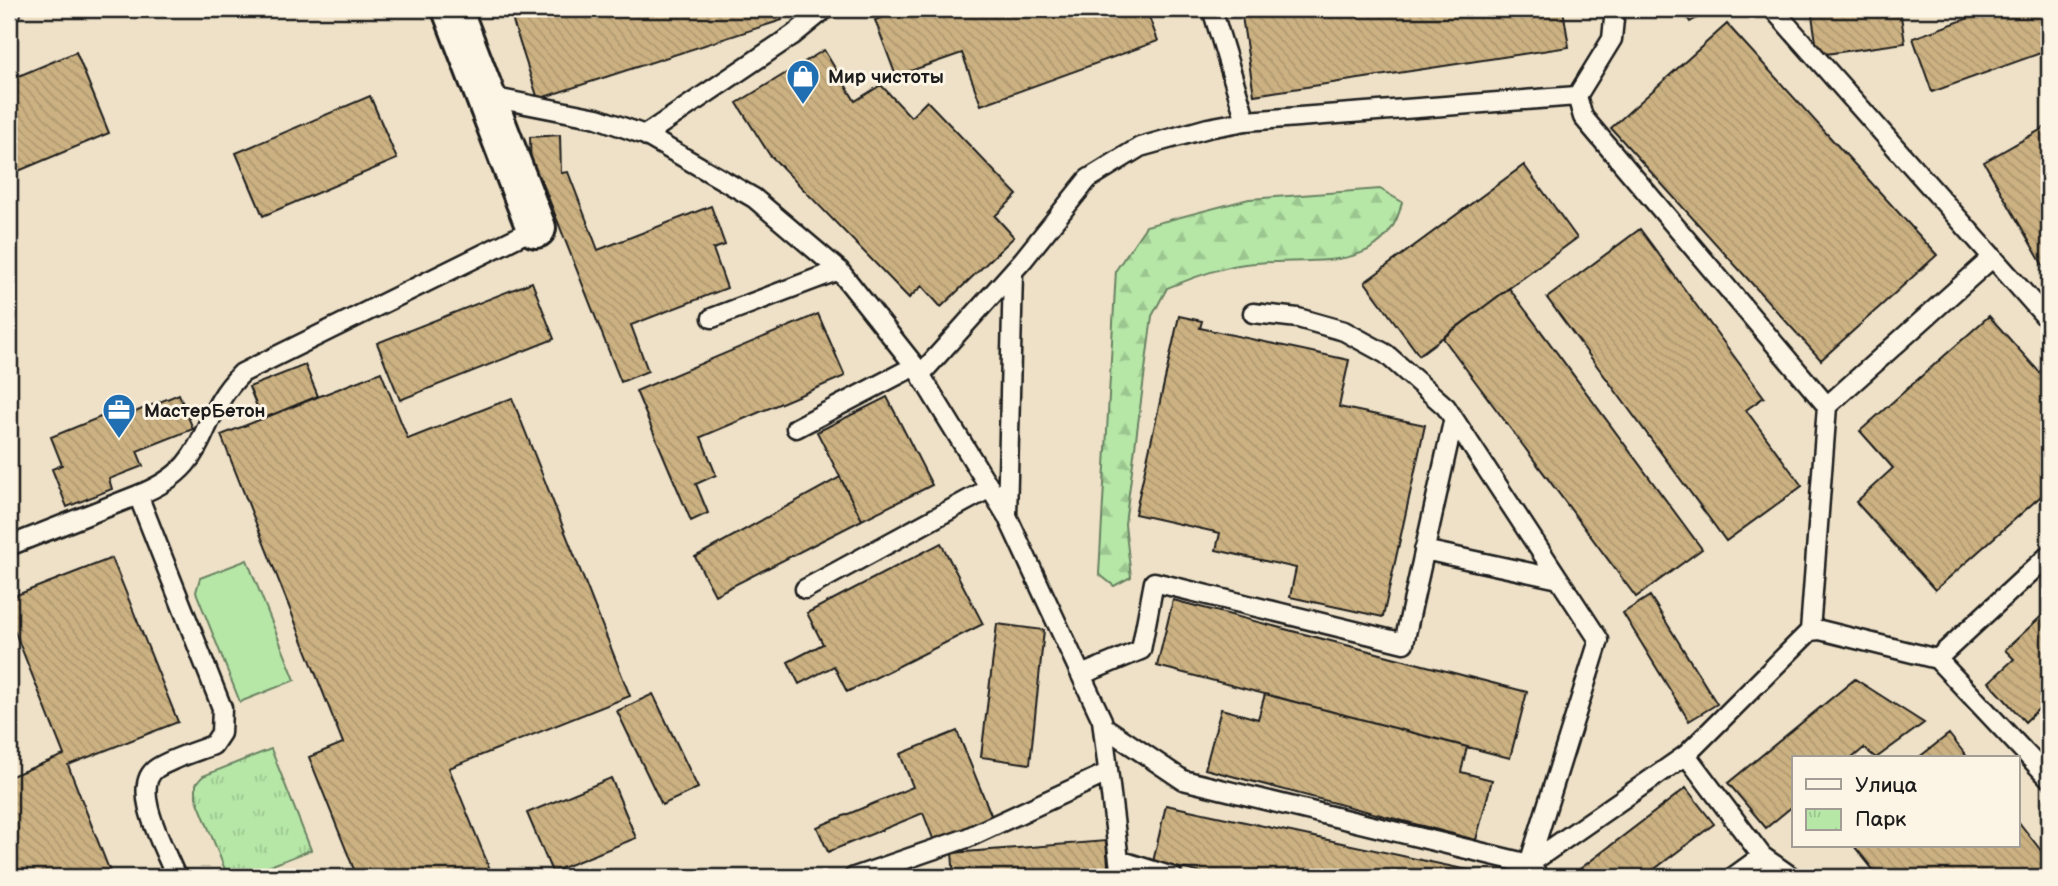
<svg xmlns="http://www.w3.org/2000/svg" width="2058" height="886" font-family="'Balsamiq Sans',sans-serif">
<defs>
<pattern id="forest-firs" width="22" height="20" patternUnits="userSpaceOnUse" patternTransform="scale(1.75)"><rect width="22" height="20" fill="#b6e7a7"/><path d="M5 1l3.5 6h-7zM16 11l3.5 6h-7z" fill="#9cc68f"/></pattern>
<pattern id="park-tufts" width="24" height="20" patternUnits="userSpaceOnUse" patternTransform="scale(1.75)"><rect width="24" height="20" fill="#b6e7a7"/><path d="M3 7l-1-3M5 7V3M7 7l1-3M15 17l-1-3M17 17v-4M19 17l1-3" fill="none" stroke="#9cc68f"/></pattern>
<pattern id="building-back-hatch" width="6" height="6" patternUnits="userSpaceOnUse" patternTransform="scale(1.75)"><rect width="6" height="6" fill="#ccb282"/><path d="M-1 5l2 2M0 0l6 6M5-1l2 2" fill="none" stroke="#af9870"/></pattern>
</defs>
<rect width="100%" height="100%" fill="#eee1c7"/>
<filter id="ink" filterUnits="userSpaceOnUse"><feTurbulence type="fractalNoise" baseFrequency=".0143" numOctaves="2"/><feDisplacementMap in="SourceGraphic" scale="14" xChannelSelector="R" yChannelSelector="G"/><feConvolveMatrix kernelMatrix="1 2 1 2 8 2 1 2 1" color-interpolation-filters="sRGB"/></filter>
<g filter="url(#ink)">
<path fill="#b6e7a7" stroke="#698262" stroke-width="2" d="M247 560 295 680 240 702 196 592 200 578Z"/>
<path fill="url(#forest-firs)" stroke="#698262" stroke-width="2" d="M1380 189 1402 202C1386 276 1311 257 1255 263 1225 265 1195 277 1167 288L1152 316 1125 524 1131 577 1114 586 1099 574 1116 270 1146 226 1249 199Z"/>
<path fill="url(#park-tufts)" stroke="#698262" stroke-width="2" d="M271 749 311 850 242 877H228L196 797V784L203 776Z"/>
<path fill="url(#building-back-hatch)" stroke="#1c1c1c" stroke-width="2" d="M509 9H778L782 20 538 99Z
M907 9H1146L1158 41 981 105 962 53 896 76 875 20Z
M1251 9H1563L1569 47 1254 95 1241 10Z
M1682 9H1713L1690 22Z
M1811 9H1900L1905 43 1818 55Z
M1994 9H2049V50L1932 92 1913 38Z
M1727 24 1937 255 1821 360 1611 128Z
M824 50 855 101 881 85 911 117 927 101 1017 195 995 216 1014 237 941 307 922 286 909 298 769 154 737 103Z
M76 52 109 133 9 175V80Z
M370 96 397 159 263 216 236 153Z
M2049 125V276L1984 162Z
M560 135 561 173 568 172 598 250 711 206 725 245 713 249 727 288 631 325 648 371 621 382 541 179H531L530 137Z
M1524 165 1577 238 1419 355 1365 282Z
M1640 229 1764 397 1746 410 1802 486 1726 541 1547 298Z
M532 282 554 339 400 400 377 343Z
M1509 288 1702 549 1636 597 1443 338Z
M818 314 845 376 701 437 716 475 696 484 708 513 691 521 636 391Z
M1179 316 1202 321 1200 328 1349 360 1339 407 1425 425 1383 617 1290 597 1296 568 1216 550 1220 533 1135 514Z
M1989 316 2049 383V489L1935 590 1856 502 1893 468 1860 431Z
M305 365 318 396 262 419 249 387Z
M381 372 408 439 512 398 630 696 449 768 493 877H357L309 757 343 743 221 435Z
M179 394 193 429 137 451 143 466 109 479 112 489 67 507 52 469 62 465 51 437 125 407 128 415Z
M887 397 932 485 862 520 817 432Z
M840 477 862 520 715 595 695 557Z
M941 543 983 624 847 692 834 666 799 684 788 662 823 644 807 613Z
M112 558 178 722 68 765 112 877H9V777L64 755 9 617V598Z
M1650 596 1717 704 1689 721 1623 613Z
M1173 600 1527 692 1510 758 1157 666Z
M2049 609V699L2025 722 1989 682 2014 659 2005 650Z
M997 624 1044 630 1030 764 981 757Z
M1855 679 1924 723 1876 758 1864 748 1852 758H1794V805L1766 828 1728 783Z
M653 694 698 788 662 805 617 711Z
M1265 694 1467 747 1461 772 1492 780 1476 840 1205 769 1221 709 1258 719Z
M957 731 992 817 934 841 923 813 828 852 817 827 913 787 900 754Z
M1949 734 1968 758H1918Z
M611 778 636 838 552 872 527 813Z
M1686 788 1714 824 1644 877H1586L1580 869Z
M1166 805 1477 872 1476 877H1221L1153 862Z
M2018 821 2049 861V877H1879L1854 846H2018Z
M1106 841 1109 877H954L952 853Z"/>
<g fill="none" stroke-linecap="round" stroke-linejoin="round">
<defs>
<path id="service" d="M1212 9 1246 121
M1773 9 2049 321
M9 10 12 9
M485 96 597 118 645 135 754 198 839 270 915 366 1007 516 1102 720 1121 877
M645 135 793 35 825 9
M1253 313 1298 318 1344 331 1386 354 1446 407 1599 640 1529 864
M712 318 839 270
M921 374 1023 260 1088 179 1140 147 1208 128 1246 121 1577 96 1612 39 1615 9
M1827 406 1993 257
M796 428 915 366
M1007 516 1013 272
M9 546 138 495
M1424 550 1559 579
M805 589 990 488
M1810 631 1820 630 1937 659 2049 778
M1937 659 2049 555
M1081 675 1141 650 1154 582 1404 643 1453 422
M1103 726 1183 780 1529 864 1539 877
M1686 755 1762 856 1792 877
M1119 860 1173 877
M1529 864 1686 755 1810 631 1827 406 1583 117 1577 96
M176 877C167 853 128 787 157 768 173 758 195 752 213 745L221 733 222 708 138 495C215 465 193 421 242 373L536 228
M854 877 967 838 1107 773
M1733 877 1762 856"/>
<path id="tertiary" d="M452 9 536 228"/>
</defs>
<use href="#service" stroke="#1c1c1c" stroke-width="23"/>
<use href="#tertiary" stroke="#1c1c1c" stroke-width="44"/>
<use href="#service" stroke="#fcf5e5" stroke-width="18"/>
<use href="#tertiary" stroke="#fcf5e5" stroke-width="38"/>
</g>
</g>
<defs>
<symbol id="shop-pin" viewBox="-11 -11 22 30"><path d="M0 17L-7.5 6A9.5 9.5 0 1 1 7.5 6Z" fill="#1f6fb2" stroke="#fcf5e5"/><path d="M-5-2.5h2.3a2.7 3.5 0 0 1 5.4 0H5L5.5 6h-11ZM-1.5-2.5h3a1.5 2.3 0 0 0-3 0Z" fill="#fff"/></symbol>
<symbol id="office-pin" viewBox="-11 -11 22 30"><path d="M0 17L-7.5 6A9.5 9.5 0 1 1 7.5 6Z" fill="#1f6fb2" stroke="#fcf5e5"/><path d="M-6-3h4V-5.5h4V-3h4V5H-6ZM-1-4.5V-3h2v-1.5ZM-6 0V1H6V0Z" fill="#fff"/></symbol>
</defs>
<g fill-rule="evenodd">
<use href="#shop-pin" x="784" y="57" width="38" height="52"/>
<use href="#office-pin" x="100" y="391" width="38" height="52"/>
</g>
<g text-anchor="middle" stroke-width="6" stroke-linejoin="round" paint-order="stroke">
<g font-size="19" font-weight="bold" fill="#1c1c1c" stroke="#fcf5e5" text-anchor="start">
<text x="828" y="83">Мир чистоты</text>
<text x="144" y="417">МастерБетон</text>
</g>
</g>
<rect width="2058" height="886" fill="none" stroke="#fcf5e5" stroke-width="35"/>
<rect x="18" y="18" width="2023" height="851" fill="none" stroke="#1c1c1c" stroke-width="2.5" filter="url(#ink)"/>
<rect x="1792" y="756" width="228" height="91" fill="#fcf5e5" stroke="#a29e95" stroke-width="2"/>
<rect x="1806" y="779" width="35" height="10" fill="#fcf5e5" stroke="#a29e95" stroke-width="2"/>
<text x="1855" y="792" font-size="21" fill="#1c1c1c">Улица</text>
<rect x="1806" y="809" width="35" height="21" fill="url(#park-tufts)" stroke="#a29e95" stroke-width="2"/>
<text x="1855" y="826" font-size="21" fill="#1c1c1c">Парк</text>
</svg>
